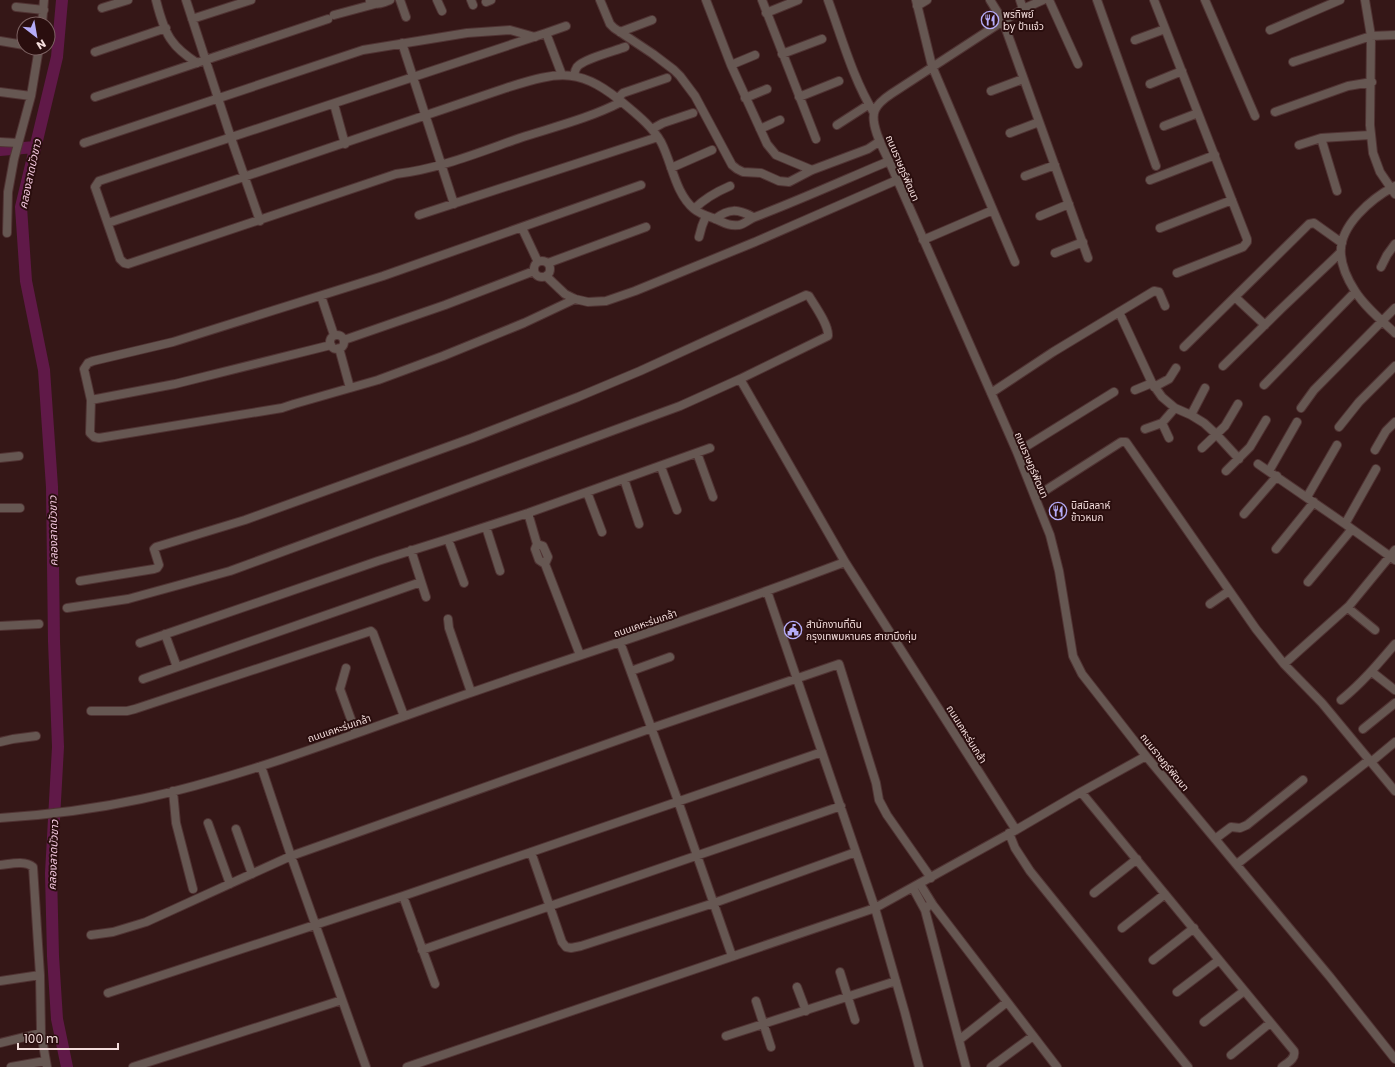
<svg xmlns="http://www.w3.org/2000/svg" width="1395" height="1067" font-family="Poppins,'Noto Sans Thai',sans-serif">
<rect width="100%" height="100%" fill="#351717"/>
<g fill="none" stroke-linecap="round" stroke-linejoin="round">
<path stroke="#601948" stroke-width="12" d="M62 0 57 57 21 207 26 281 44 370 52 487 54 641 58 747 51 873 53 956 57 1019 67 1067
M0 150 35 147"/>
<defs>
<path id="minor" d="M156 0C159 12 164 31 172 41 178 50 188 57 197 63
M186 0 231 138 260 221
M400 0 406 17
M437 0 442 11
M471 0 473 5
M600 0 610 24 614 28 653 54 674 70 680 76 695 96 732 165 737 169 743 172 761 173 779 181 789 182 812 170 868 149 880 141
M706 0 731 65 767 144 776 155 812 170
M762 0 816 139
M828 0C842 38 853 79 874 113
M916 0 932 66 1015 262
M990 0 1003 21 1088 258
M1020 0 1023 9
M1043 0 1023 9 1003 21 891 94C885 98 878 103 875 110 869 123 883 149 889 161L1017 452 1050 535 1059 571 1073 656 1082 674 1146 756 1330 977 1395 1059
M1049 0 1078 64
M1097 0 1156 166
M1154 0 1247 239V242L1243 247 1177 273
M1205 0 1255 116
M1365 0 1371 36 1370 125 1373 153 1380 172 1395 194
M370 1C377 6 382 3 390 0
M486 2 491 0
M917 6 927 0
M16 7 44 10
M102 8 128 0
M766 13 798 0
M334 15 375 4
M192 19 251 0
M42 24 44 0
M1270 30 1340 0
M620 32 652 20
M546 33 566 26
M1135 40 1165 29
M0 41 24 45
M402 43 454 204
M95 52 166 28
M782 54 822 39
M1293 62 1371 36 1395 35
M731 65 755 55
M562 75 546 33 99 181 95 187 120 259 124 263 128 264 396 174C439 169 480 152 520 138 554 127 590 118 621 102
M575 76C574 72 575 70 577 67 583 59 615 51 625 47
M1150 84 1182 71
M991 91 1023 79
M0 92 31 96
M95 97 328 19
M799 97 839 81
M745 98 767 89
M617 99 623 93 667 78
M334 104 345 144
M1275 112 1348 86 1372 82
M837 125 868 105
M1164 126 1198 113
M652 129 663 123 693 113
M760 129 780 120
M1010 133 1039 122
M1321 138 1337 191
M0 142 18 143
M84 143 363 50 467 33 510 30 535 37
M1299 145 1321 138 1370 135
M671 168 712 150
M1025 176 1055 165
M1150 180 1215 155
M1395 186C1372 198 1338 226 1341 255 1342 268 1348 280 1355 291 1365 307 1381 320 1395 333
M694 209C705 198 716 192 730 186
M419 215 658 137
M1040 216 1069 204
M715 219C729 208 738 209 753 217
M108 223 506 88C562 70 581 67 628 107 640 117 653 128 661 142 672 163 675 193 694 209 700 214 707 216 713 218 724 222 726 226 739 225 745 224 749 219 755 217 800 200 844 180 889 161
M522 228 538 262
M1160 228 1232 200
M7 233 8 192 14 159 31 96 39 48
M699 237 702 226 706 216
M923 240 993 210
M1055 253 1083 242
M534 269a8 8 0 1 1 16 0a8 8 0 1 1-16 0Z
M548 263 646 227
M1381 267 1387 255 1395 244
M546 276 565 294 575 299 588 302 606 301 635 291 755 242 897 180
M321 296 334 335
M1235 297 1265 325
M575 299 524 323 443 356 378 380 294 404 282 408 99 438 94 437 90 433 91 400 84 369 88 363 93 361 173 342 383 276 641 185
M1119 312 1152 383 1162 397 1175 408 1191 415 1204 423 1217 435 1239 459
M330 342a7 7 0 1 1 14 0a7 7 0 1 1-14 0Z
M344 340 445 305 534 271
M1184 347 1309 224 1314 223 1342 243
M339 348 350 388
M1223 366 1282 308 1340 253
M1264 385 1355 292
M1154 387 1169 379 1176 368
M1135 390 1152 383
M991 393 1053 352 1154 291 1159 292 1165 306
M91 400 175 384 331 345
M1301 408 1314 390 1395 308
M1191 415 1205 388
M1339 427 1359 402 1395 366
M1145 429 1162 423
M1169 438 1162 423 1175 408
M1202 448 1225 426 1238 404
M1375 450 1386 431 1395 422
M1017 452 1114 392
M697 453 713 497
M0 458 19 456
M1258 464 1345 524 1395 560
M661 467 677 510
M1226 471 1250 447 1266 420
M1269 471 1297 422
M624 479 639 524
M587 492 602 532
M1035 497 1121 442H1126L1256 629 1284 664 1322 703 1395 791
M1307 497 1337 445
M0 508H20
M528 513 537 544 535 549 539 560 545 564 580 655
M1244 514 1277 476
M1345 524 1376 469
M486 527 500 571
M448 539 464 583
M537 544 543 546 548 557 545 564
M1276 549 1314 502
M411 550 426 597
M80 581 154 569 157 568 159 565 154 549 156 547 245 520 472 438 578 397 640 371 804 296 806 295 809 296C815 306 829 325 828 336L740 379
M1308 582 1352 529
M767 591 875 908 905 1013 919 1067
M1210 604 1229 591
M67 608 128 599 230 571 680 406 740 379 845 562
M1348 608 1375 630
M448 619 449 628 471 692
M0 626 39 624
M165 634 177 667
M620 642 678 801 732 956
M140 643 378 561 448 539 528 513 710 448
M1284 664 1349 606 1395 550
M346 668 340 689 356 733
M631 671 670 657
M1372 672 1395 690
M143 679 421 582
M1341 700C1362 683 1378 664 1395 644
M91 711H127L135 709 371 631 373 633 404 716
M1363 729 1395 703
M0 742 13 739 36 736
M1371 762 1395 742
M261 766 291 856 366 1067
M173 791 176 823 193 889
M1081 792 1294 1051C1296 1059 1287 1063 1282 1067
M0 818C47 815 95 809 141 799 251 775 361 731 467 694 544 667 622 642 699 615 748 598 797 580 845 562L1016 830 1081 792 1146 756
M208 823 230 884
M236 829 252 874
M1009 833 1015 848 1030 871 1188 1067
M1215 839 1231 827 1240 828 1247 825 1303 780
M531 852 562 942 566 947 571 948 581 946 714 903 856 852
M1237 864 1369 760
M0 865C10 864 25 860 33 867L40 975 41 1033 47 1067
M920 884 933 905
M913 888 925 910
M1094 893 1137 859
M403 896 435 984
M1122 928 1165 894
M91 935 113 932 146 922 291 856 652 728 839 664 876 783 879 800 887 815 931 878
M422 950 841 806
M1153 960 1194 928
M840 972 855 1020
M0 981 40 975
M797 987 806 1011
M1177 992 1219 960
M108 993 403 896 822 752
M756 1001 771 1047
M1204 1022 1244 991
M726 1036 896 981
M959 1040 1007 1002
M0 1043 41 1033
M1231 1055 1270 1023
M11 1067 45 1061
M133 1067 342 1000
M407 1067 875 908 1016 830
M966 1067 925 910 929 905H933L1057 1067
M991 1067 1033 1036"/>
</defs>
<use href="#minor" stroke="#503333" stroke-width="10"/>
<use href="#minor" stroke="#665752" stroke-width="8"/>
</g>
<defs>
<symbol id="restaurant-ring" viewBox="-11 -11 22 22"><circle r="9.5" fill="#2a0e0e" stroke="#b5acf8" stroke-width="1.5"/><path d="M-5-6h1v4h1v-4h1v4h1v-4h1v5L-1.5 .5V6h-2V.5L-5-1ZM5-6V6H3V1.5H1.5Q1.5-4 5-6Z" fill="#b5acf8"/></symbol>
<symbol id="civic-ring" viewBox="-11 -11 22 22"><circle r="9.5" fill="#2a0e0e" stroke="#b5acf8" stroke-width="1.5"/><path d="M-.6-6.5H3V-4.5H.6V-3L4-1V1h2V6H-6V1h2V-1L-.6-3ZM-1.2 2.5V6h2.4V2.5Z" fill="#b5acf8"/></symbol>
</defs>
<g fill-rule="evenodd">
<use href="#restaurant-ring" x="980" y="10" width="20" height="20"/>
<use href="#restaurant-ring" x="1048" y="501" width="20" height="20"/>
<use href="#civic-ring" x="783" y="620" width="20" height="20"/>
</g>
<g text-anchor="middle" stroke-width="4" stroke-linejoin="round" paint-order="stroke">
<g font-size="10" fill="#f4dedd" stroke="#2a0e0e" text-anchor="start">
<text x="1003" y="18">พรทิพย์<tspan x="1003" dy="12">by ป้าแจ๋ว</tspan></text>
<text x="1071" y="509">บิสมิลลาห์<tspan x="1071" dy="12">ข้าวหมก</tspan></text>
<text x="806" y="628">สำนักงานที่ดิน<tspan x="806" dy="12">กรุงเทพมหานคร สาขาบึงกุ่ม</tspan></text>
</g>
<g font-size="10" fill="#f4dedd" stroke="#2a0e0e">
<text transform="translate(903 168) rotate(67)" y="4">ถนนราษฏร์พัฒนา</text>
<text transform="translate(1032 465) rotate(67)" y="4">ถนนราษฏร์พัฒนา</text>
<text transform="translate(645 623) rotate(-19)" y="4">ถนนเคหะร่มเกล้า</text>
<text transform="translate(339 728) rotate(-19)" y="4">ถนนเคหะร่มเกล้า</text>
<text transform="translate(967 734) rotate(58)" y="4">ถนนเคหะร่มเกล้า</text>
<text transform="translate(1165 762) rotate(51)" y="4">ถนนราษฏร์พัฒนา</text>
</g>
<g font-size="11" font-style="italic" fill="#f6cae2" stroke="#2a0e0e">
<text transform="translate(30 174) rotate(-78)" y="4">คลองลาดบัวขาว</text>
<text transform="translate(53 531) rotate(-91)" y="4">คลองลาดบัวขาว</text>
<text transform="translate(53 855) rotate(-88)" y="4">คลองลาดบัวขาว</text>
</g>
</g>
<g transform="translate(36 36) rotate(149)"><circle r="19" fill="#2a0e0e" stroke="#7b6161"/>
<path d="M0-3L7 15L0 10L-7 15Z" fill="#b5acf8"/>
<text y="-6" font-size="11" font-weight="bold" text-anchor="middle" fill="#f4dedd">N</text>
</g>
<path d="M18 1043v6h100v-6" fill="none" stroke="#f4dedd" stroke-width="2"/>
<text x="24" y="1043" font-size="12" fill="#f4dedd" stroke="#2a0e0e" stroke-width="3" paint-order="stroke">100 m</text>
</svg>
